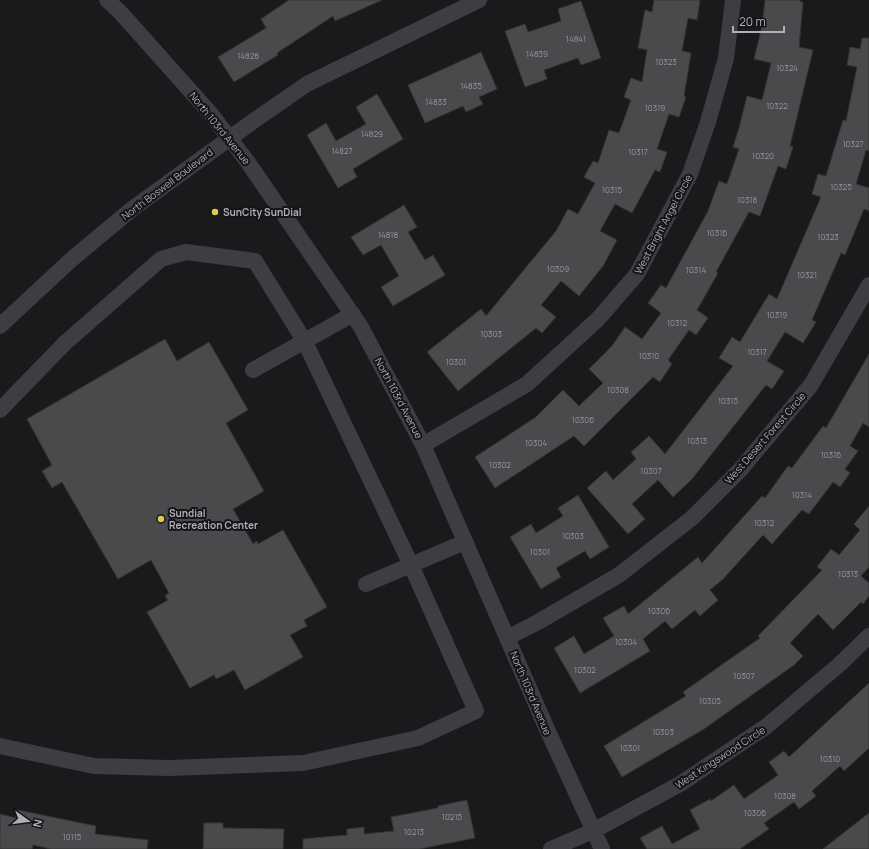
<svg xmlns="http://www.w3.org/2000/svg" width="869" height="849" font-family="Manrope,sans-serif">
<rect width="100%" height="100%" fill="#1a1a1c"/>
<path fill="#4a4a4d" stroke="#353437" d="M289 0H382L335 21 333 16 277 53 278 55 234 82 218 57 266 28 261 19Z
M654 0H700L697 20 688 18 682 51 691 53 684 96 686 97 679 117 669 114 657 149 667 152 660 172 655 170 632 213 615 204 600 231 617 240 603 266 579 296 561 281 541 305 556 317 542 333 536 328 458 391 427 352 481 309 486 316 556 231 568 209 578 214 595 183 584 177 593 161 598 163 609 130 619 133 631 100 624 97 631 78 642 82 647 50 638 48 645 10 652 12Z
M765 0H800V2H803L799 47 813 50 790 146 793 147 786 169 778 166 760 216 749 212 716 272 718 273 697 310 708 318 696 335 689 330 668 360 672 364 660 382 653 377 584 446 574 436 495 488 475 457 536 417 563 390 579 406 603 383 589 369 612 346 625 327 642 339 661 313 648 303 661 285 666 288 708 211 719 181 727 184 739 149 733 147 739 128 747 96 762 100 771 63 754 59 762 26Z
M581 1 601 58 581 65 578 58 544 70 547 79 525 87 505 31 525 24 528 32 561 21 558 9Z
M862 38H869V151L866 150 856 184 869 188V211L864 209 845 255 841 253 812 320 816 322 803 343 785 332 767 361 784 371 772 389 766 385 692 479 673 497 658 480 632 504 645 519 628 534 587 488 606 471 613 480 636 459 631 452 649 436 665 454 733 366 719 358 732 337 740 342 769 294 777 299 821 197 812 194 818 174 826 176 843 120 846 121 857 67 847 65 850 47 860 49Z
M481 52 497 89 479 97 483 104 466 112 463 106 425 123 408 85Z
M377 94 403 139 353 169 357 177 338 188 307 135 326 123 336 141 366 124 356 107Z
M404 205 417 227 408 232 425 260 433 255 445 275 393 306 381 287 399 276 381 245 363 255 351 237Z
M165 339 177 361 209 342 248 410 226 423 264 491 233 509 253 544 257 541 258 544 283 530 327 607 304 620 307 626 290 635 303 657 245 690 234 670 216 679 214 675 190 688 147 612 168 600 165 596 169 593 151 560 118 579 62 482 52 488 42 471 52 465 27 419Z
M869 354V427L863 423 850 446 858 451 845 469 850 473 840 487 833 482 809 514 802 510 772 544 763 535 723 579 710 590 718 600 700 616 695 610 672 629 665 621 643 639 650 651 580 693 554 648 574 636 584 654 614 636 603 618 624 606 628 614 698 557 702 563 762 496 765 498 788 466 792 468 823 426 826 428Z
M578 495 609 547 590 559 585 551 556 568 561 577 541 589 510 537 531 524 536 533 563 516 558 508Z
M869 506V567L861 576 869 583V596L863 604 861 602 833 630 818 614 790 643 803 656 794 665 704 729 622 777 604 746 686 696 683 692 760 638 758 636 822 570 817 567 831 549 839 555 860 530 854 524Z
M869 683V748L844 771 840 766 812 791 816 796 799 809 794 802 764 823 769 829 740 849H647L640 838 662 826 672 844 700 829 690 810 710 799 711 801 734 785 744 799 778 775 769 762 784 751 789 757Z
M467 800 475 838 419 849H303V839L347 835V829L364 827V834L394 831 391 817 438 808V806Z
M18 810 96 826 95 834 148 840 147 849H51L33 845 32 849H0V814L16 818Z
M869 813V849H823Z
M204 823H223V828L284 829 283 849H203Z"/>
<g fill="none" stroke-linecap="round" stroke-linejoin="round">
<path stroke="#3e3d42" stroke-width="16" d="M107 0 121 13 211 114 247 161 361 327 423 445 546 727 602 849
M0 326 72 259 132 209 252 122 307 84 479 0
M253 370 353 314
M0 410 65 343 161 259 186 252 255 261 305 342 411 565 476 711 418 738 303 763 169 768 94 766 0 746
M423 445 527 384 598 319 637 274 690 174 708 122 726 58 733 0
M366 584 465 542
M507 638 538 622 619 575 692 518 740 470 811 385 869 285
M551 849 593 831 680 784 767 726 840 664 869 636"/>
</g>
<g fill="#dccb52" stroke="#151517" stroke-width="1.5">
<circle cx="215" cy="212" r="4"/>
<circle cx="161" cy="519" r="4"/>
</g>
<g text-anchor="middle" stroke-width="4" stroke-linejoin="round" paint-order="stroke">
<g font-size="8" fill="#95969e">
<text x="576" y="42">14841</text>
<text x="537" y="57">14839</text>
<text x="248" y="59">14828</text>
<text x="666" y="65">10323</text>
<text x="787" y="71">10324</text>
<text x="471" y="89">14835</text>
<text x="436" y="105">14833</text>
<text x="777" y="109">10322</text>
<text x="655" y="111">10319</text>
<text x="372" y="137">14829</text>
<text x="853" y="147">10327</text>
<text x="342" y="154">14827</text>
<text x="638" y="155">10317</text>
<text x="763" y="159">10320</text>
<text x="841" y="190">10325</text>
<text x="612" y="193">10315</text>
<text x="747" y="203">10318</text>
<text x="717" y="236">10316</text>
<text x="388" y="238">14818</text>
<text x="828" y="240">10323</text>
<text x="558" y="272">10309</text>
<text x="696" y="273">10314</text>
<text x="807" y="278">10321</text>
<text x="777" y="318">10319</text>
<text x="677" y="326">10312</text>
<text x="491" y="337">10303</text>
<text x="757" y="355">10317</text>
<text x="649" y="359">10310</text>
<text x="456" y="365">10301</text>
<text x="618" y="393">10308</text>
<text x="728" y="404">10315</text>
<text x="583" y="423">10306</text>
<text x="697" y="444">10313</text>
<text x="536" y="446">10304</text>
<text x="831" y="458">10316</text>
<text x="500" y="468">10302</text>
<text x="651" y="474">10307</text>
<text x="802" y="498">10314</text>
<text x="764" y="526">10312</text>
<text x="573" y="539">10303</text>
<text x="540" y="555">10301</text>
<text x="848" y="577">10313</text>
<text x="659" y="614">10306</text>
<text x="626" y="645">10304</text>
<text x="585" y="673">10302</text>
<text x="744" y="679">10307</text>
<text x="710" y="704">10305</text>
<text x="663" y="735">10303</text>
<text x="630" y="751">10301</text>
<text x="830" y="762">10310</text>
<text x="785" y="799">10308</text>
<text x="755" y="816">10306</text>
<text x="452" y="820">10215</text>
<text x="414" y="835">10213</text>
<text x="72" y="840">10115</text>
</g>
<g font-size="10" fill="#aeafb9" stroke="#151517">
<text transform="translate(220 128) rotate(51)" y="4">North 103rd Avenue</text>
<text transform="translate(167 184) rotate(-37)" y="4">North Boswell Boulevard</text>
<text transform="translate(663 224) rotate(-62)" y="4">West Bright Angel Circle</text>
<text transform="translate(399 398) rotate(62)" y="4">North 103rd Avenue</text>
<text transform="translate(765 438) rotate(-49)" y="4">West Desert Forest Circle</text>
<text transform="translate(531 693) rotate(67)" y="4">North 103rd Avenue</text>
<text transform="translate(720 757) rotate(-33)" y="4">West Kingswood Circle</text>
</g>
<g font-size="10" font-weight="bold" fill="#aeafb9" stroke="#151517" text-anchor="start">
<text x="223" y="216">SunCity SunDial</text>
<text x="169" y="517">Sundial<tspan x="169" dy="12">Recreation Center</tspan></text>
</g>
</g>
<g transform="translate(28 821) rotate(104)" stroke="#151517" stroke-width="3" paint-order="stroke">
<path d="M0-3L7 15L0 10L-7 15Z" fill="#aeafb9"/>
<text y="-6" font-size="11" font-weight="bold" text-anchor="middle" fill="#aeafb9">N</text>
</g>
<path d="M733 26v6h51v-6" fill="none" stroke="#aeafb9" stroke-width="2"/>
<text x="739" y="26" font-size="12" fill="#aeafb9" stroke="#151517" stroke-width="3" paint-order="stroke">20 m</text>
</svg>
